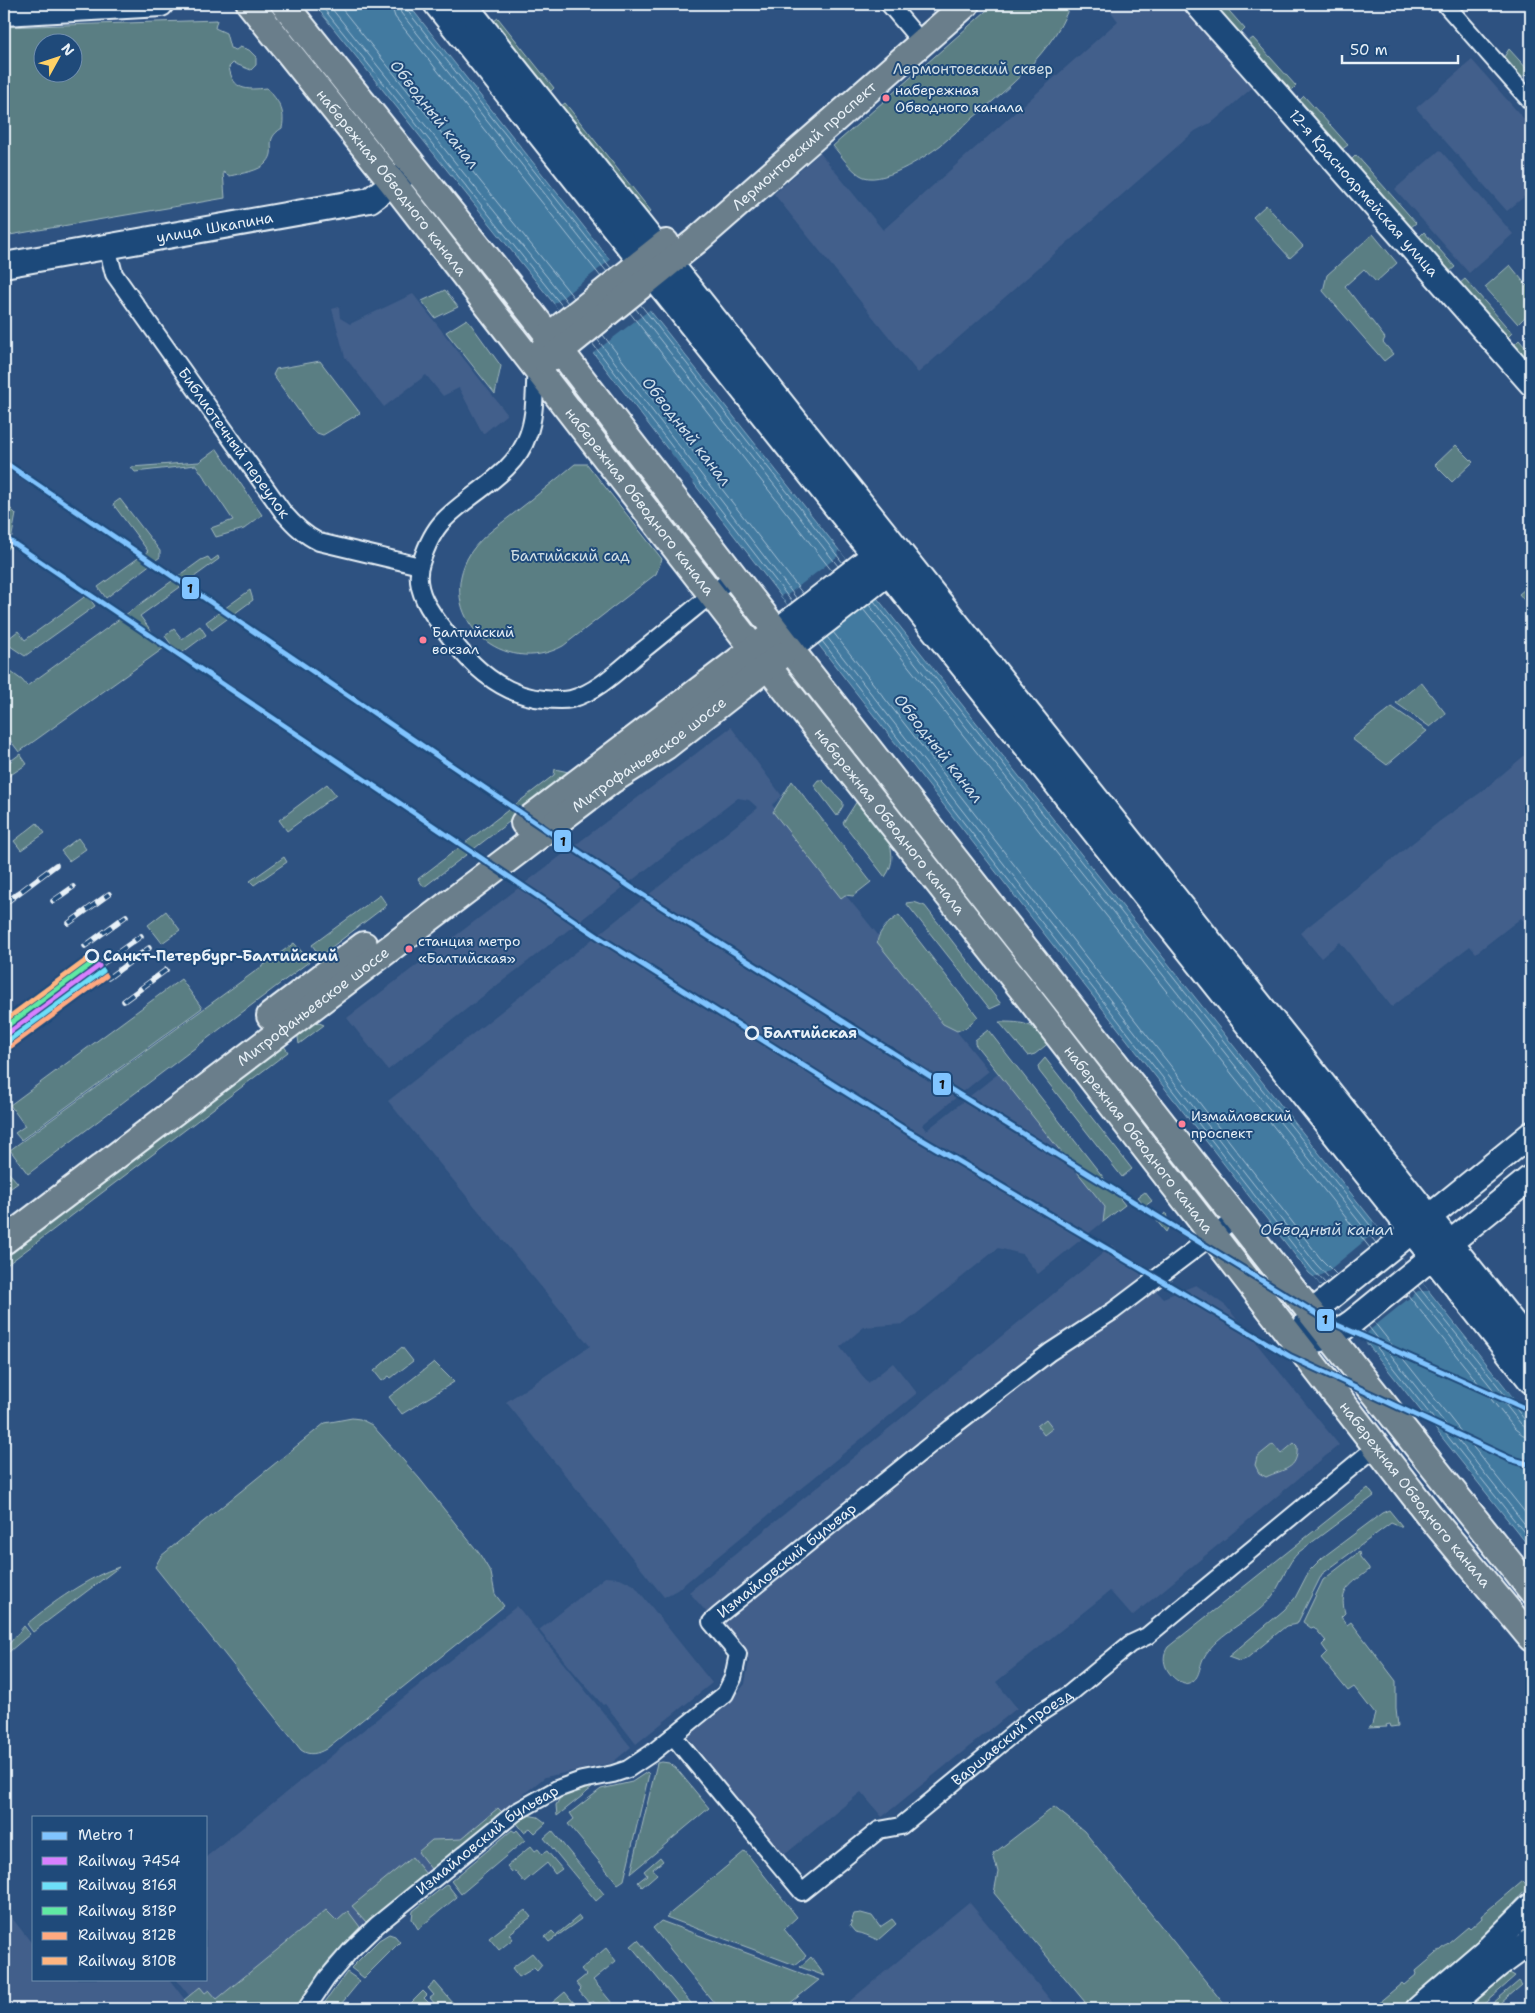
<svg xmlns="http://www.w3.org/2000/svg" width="1535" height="2013" font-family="'Shantell Sans',sans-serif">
<rect width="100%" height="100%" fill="#2e5281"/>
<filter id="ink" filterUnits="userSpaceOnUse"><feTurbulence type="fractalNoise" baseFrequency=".02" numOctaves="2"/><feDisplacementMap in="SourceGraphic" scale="10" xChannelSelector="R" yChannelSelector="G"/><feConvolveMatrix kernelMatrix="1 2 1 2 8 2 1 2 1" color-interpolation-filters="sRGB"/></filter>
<g filter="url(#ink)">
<path fill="#425f8b" d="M1105 4H1179L1252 88 1214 121 1195 131 918 373 774 194 820 153 883 230 1118 21Z
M1472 60 1531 127V191L1507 211 1416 108Z
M1440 150 1513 234 1469 273 1395 189Z
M413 294 507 414 483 434 459 388 443 396 426 375 384 407 345 357 332 309 339 307 340 318 350 324Z
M731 727 782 796 772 805 989 1071 922 1125 927 1130 999 1073 1105 1207 1103 1222 1038 1274 1022 1254 998 1248 904 1324 864 1327 840 1347 868 1383 893 1363 917 1393 677 1590 664 1597 506 1402 590 1346 388 1101 758 808 749 800 738 798 388 1070 347 1018Z
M1531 750V930L1521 918 1476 953 1470 946 1392 1007 1340 942 1321 958 1300 933 1440 821 1480 793Z
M1113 1245 1163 1298 1196 1285 1226 1306 1339 1445 1132 1616 1110 1591 996 1682 1017 1708 882 1817 861 1792 783 1856 688 1737 729 1704 745 1684 749 1661 689 1592Z
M605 1577 620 1578 634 1585 712 1683 636 1744 605 1704 603 1705 584 1684 539 1630Z
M517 1606 631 1747 612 1763 545 1777 258 2009H200L176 1979H206V1857Z
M969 1902 1058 2009H840Z
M4 1908 34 1946V1979H169L192 2009H4Z"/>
<path fill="#5a7e83" stroke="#a1b8be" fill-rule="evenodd" d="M994 4H1070C1052 60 984 107 941 145 925 157 879 188 860 175 849 168 841 155 833 146Z
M1213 4H1223L1245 29 1239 35Z
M498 18 554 88 550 92 494 21Z
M217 20 215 28 226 33 230 48 236 50 240 47 249 50 256 57V65L251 70 233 63 229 67C233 91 246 90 267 88 278 101 286 110 282 128 262 141 278 149 267 162 259 172 241 173 230 176L223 172 225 198 4 236V27ZM72 42V72H42V42Z
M1253 38 1296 86 1290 92 1246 43Z
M1509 49 1529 71 1520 79 1506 62 1504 57Z
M1304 96 1348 145 1341 150 1298 102Z
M565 103 651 211 648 214 561 106Z
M1356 155 1416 223 1410 228 1350 161Z
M1266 205 1303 246 1290 258 1253 217Z
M1424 232 1455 267 1449 272 1418 238Z
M1373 234 1397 263 1376 282 1364 269 1345 286 1385 338 1383 342 1393 354 1384 361 1323 291 1327 275Z
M1510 265 1531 291V311L1518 324 1485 287Z
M1465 279 1512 333 1507 338 1459 284Z
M445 290 458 307 435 318 422 301Z
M467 319 501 366 495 394 446 332Z
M1519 340 1531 354V366L1513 346Z
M320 361 360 413 323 435 314 432 273 375 276 369Z
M1456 445 1473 462 1452 482 1435 465Z
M217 449 262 515 244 529 216 537 211 528 233 520 196 465 135 472 131 467 199 462Z
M575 464H587L662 559 656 574 563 646C504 678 437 620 467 559 477 539 497 527 513 514 534 498 554 481 575 464Z
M120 499 160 551V557L106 598 98 587 148 551 113 504Z
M9 507 16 514 10 546 5 552 4 508Z
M218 556 219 559 140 616 164 648 19 752 4 732V667L22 680 27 686 201 560 208 557 211 561Z
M1531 584V608L1519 594Z
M250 590 253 600 212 630 206 622Z
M87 595 95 606 25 656 4 642 18 631 25 640Z
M200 626 206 635 179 655 165 636 174 629 182 639Z
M1421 682 1446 714 1430 727 1396 703Z
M1392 707 1427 731 1387 765 1352 739Z
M20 754 27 764 6 778 4 775V766Z
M555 769 573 773 424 887 418 879 554 775Z
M818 780H822L843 802V806L837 816 815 787 814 785Z
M792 781 871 882 853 896 845 895 841 898 773 812Z
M327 784 336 795 287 831 279 820Z
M857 801C877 819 905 850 885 877L843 823Z
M37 823 45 833 21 850 14 841Z
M78 838 86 849 69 861 61 851Z
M284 857 287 862 254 885 250 881Z
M380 895 387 905 320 956 312 945Z
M914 902 925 906 1001 1004 990 1009 906 903Z
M166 911 180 930 162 943 148 925Z
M899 915 978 1017 965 1028 957 1031 943 1024 877 942C880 929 888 923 899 915Z
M294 943 310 961 28 1174 10 1150Z
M181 979 202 1008 21 1140 15 1133 25 1126 10 1105Z
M312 1020 324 1025 299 1044 297 1031Z
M999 1022C1025 1022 1032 1023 1050 1042L1035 1054 1028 1056Z
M988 1030 1125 1205 1103 1222 1105 1207 975 1044V1040Z
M277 1046H284L288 1052 4 1267V1254Z
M1045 1058 1132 1169 1122 1177 1039 1071 1038 1066Z
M6 1172 10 1174 18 1183 4 1193V1173Z
M1145 1192 1152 1201 1145 1206 1138 1197Z
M1166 1213 1169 1226 1166 1232 1156 1220Z
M402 1347 413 1361 391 1378 389 1376 382 1381 374 1371Z
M434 1362 454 1382 402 1414 389 1397Z
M352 1418 360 1419 372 1425 419 1478 479 1553 491 1573 495 1594 504 1606 326 1749C317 1754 309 1756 301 1750L155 1567 161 1556 325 1423Z
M1046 1419 1053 1428 1044 1435 1037 1426Z
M1294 1443 1297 1446C1299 1470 1283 1469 1266 1477L1259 1473 1255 1465 1257 1457 1273 1444 1281 1454Z
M1368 1488 1374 1496 1299 1552C1286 1564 1283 1581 1273 1595 1255 1621 1218 1630 1203 1659 1198 1671 1200 1682 1184 1684 1169 1678 1158 1661 1168 1647Z
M1389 1510 1402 1526H1398L1391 1523 1322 1574 1297 1624 1286 1626 1246 1659 1239 1661 1228 1657 1284 1610 1295 1598 1309 1571 1322 1558 1382 1513Z
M1359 1552 1360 1557 1369 1568V1570C1352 1584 1338 1589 1345 1613L1341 1617 1347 1625 1351 1622 1396 1681V1708L1398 1726 1391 1727 1390 1724 1386 1725 1387 1727 1368 1728 1372 1724 1375 1714 1354 1687 1348 1691 1321 1658 1327 1652 1322 1645 1326 1641 1314 1627 1311 1628 1303 1622 1323 1580Z
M119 1567 33 1632 27 1624C50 1604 90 1576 119 1567Z
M24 1626 30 1634 4 1656V1650Z
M662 1762 669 1763 676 1768 709 1808 631 1873 657 1763Z
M647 1772 649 1774 624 1880 618 1884 568 1824 574 1819 570 1813 601 1789 632 1782Z
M597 1784 557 1816 556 1805 561 1796Z
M1054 1807 1084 1831 1228 2009H1074L1085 2002 994 1893 998 1872 993 1854Z
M498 1808 502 1812 431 1869 418 1852 432 1840 461 1839Z
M527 1815 538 1817 546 1823 535 1833 530 1828 524 1832 516 1822Z
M512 1830 515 1832 517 1830 525 1840 461 1894 451 1881Z
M552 1831 604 1894 596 1901 544 1838Z
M531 1846 535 1851 538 1849 542 1854 547 1851 562 1869 555 1874 547 1863 524 1882 515 1871 512 1872 507 1866Z
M745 1851 797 1917 784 1929 806 1956 795 1965 666 1917Z
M412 1857 426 1874 366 1922 352 1906Z
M660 1857 663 1861 653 1869 657 1874 642 1887 638 1882 647 1875 644 1871Z
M1522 1881 1528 1887 1483 1940 1403 2009H1371L1402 1983 1404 1985 1417 1974 1416 1971 1468 1927 1470 1929 1482 1918 1481 1916Z
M447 1884 457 1897 418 1929 412 1919 413 1911Z
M326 1910 337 1921 348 1911 360 1927 328 1961 295 2009H192L184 2000 200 1987 205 1993 209 1990 217 1999Z
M525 1910 531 1917 509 1934 513 1939 499 1950 489 1938Z
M861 1913 872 1916 880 1927 892 1919 896 1924 878 1940C870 1937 864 1933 855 1932L850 1926 854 1914Z
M579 1916 581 1919 549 1942 545 1937 552 1931 556 1935Z
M661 1921 819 1980 783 2009H719L653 1928Z
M389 1934 395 1936 400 1942 364 1978 351 1968 379 1940Z
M638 1940 696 2009H683L631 1946Z
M606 1948 616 1961 593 1980 612 2003 605 2009H600L593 2001 589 2003 579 1991 581 1989 576 1983 586 1975 581 1969Z
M532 1953 542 1965 537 1971 534 1968 519 1977 512 1968Z
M811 1957 825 1976 800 1967Z
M347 1972 360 1981 337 2009H320Z
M1506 1972 1515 1977 1478 2009H1463Z
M1519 1981 1522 1985 1494 2009H1486Z
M435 1982 453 2003 448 2008 450 2009H439L430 1998 434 1995 428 1988Z
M423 1991 427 1995 424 1998 432 2006 429 2009H413L409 2005Z
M565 1992 579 2009H557L552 2003Z"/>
<path fill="#437aa0" stroke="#85aac3" d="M314 4H408L839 550 1525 1412 1531 1420V1549L1314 1277 1309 1273 786 603 599 360Z"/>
<path fill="#2e5281" d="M613 258 652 308 592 354 554 304Z
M668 449 694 483 692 485 666 451Z
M839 550 849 562 789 607 781 596 784 594 786 596 838 556Z
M1373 1221 1429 1291H1418L1371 1329 1366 1334 1365 1341 1314 1277 1322 1275 1328 1271 1374 1233Z
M1508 1387 1531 1416V1420L1506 1388Z"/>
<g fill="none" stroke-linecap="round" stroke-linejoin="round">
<path stroke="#a6c1d5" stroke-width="1" d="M320 4 563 307
M328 4 568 303
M338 4 574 298
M391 4 395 17 601 277
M398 4 401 13 607 272
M405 4 406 9 611 268
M640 304 843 563
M635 308 838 566
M630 313 832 571
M603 335 803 594
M597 339 797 599
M592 343 792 602
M874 601 1381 1239
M869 605 1376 1243
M863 609 1370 1248
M833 632 1321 1259 1337 1275
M827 637 1316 1264 1331 1280
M822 641 1312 1269 1326 1284
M1418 1286 1525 1420 1531 1422
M1413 1290 1521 1424 1526 1428H1531
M1407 1294 1515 1429 1523 1435 1531 1436
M1374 1322 1531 1520
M1368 1326 1531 1532
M1363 1330 1531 1541"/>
<defs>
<g id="street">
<path d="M889 4 922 43"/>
<path d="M1445 4 1531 102"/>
<path id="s1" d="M107 247 114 274 283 512C294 525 304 535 319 542L420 566"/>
<path d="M536 367C534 389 536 414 528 435 515 474 471 492 444 520 432 532 426 547 421 563 411 592 436 619 452 640 475 670 506 696 544 699 553 700 563 701 571 699 598 692 622 667 643 650 673 626 703 601 734 576"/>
<path id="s2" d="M673 1736 802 1892 879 1830 901 1826 1032 1718 1068 1695 1130 1644 1147 1636 1376 1447"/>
<path id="s3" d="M306 2009 327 1978 351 1950 377 1925 516 1812 557 1789 582 1780 613 1774 628 1769 652 1753 725 1694 733 1678 738 1654 711 1622 719 1615 951 1428 1050 1352 1113 1311 1236 1218"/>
</g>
<g id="secondary">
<path d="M436 4 1531 1381"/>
<path d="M464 4 1531 1345"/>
<path id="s4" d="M1197 4 1531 383"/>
<path d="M4 13 161 4"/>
<path id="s5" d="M4 265 370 200 409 171"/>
<path d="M777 631 874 555 888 551"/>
<path d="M790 649 888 573 893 559"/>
<path d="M1311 1341 1330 1337 1351 1323 1531 1177"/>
<path d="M1297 1345 1311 1313 1531 1134"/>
<path d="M1418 2009 1490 1947 1531 1906"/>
<path d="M1446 2009 1498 1965 1531 1941"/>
</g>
<g id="primary">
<path id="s6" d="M250 4 393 183 753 648 1026 994 1430 1516 1531 1638"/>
<path d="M284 4 532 314 790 649 1289 1285 1531 1590"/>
<path d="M543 352 549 336 666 243"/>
<path id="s7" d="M546 361 560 351 696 241 966 4"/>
<path d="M524 823 768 638"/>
<path d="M270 1016 364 945"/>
<path id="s8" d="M4 1241 612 780 666 746 782 655"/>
</g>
</defs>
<use href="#street" stroke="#e8f1f8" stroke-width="20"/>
<use href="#secondary" stroke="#e8f1f8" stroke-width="28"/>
<use href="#primary" stroke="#e8f1f8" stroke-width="30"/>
<use href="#street" stroke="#1f4a7a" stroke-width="16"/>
<use href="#secondary" stroke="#1f4a7a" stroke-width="24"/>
<use href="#primary" stroke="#6b7e8b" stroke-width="26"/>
<defs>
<path id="rail" d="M53 901 73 887
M4 904 56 865
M69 923 109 894
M85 946 126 916
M99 966 141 936
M108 978 149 948
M124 1001 166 970"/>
</defs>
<use href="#rail" stroke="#e8f1f8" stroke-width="5.5"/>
<use href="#rail" stroke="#1f4a7a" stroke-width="4" stroke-dasharray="11" stroke-linecap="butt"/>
<defs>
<path id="rail-1" d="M4 1036 99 966"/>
<path id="rail-2" d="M8 1041 103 971"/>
<path id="rail-3" d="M4 1028 95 961"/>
<path id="rail-4" d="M11 1046 106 976"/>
<path id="rail-5" d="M4 1021 92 956"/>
</defs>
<use href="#rail-1" stroke="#1f4a7a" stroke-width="9"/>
<use href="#rail-2" stroke="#1f4a7a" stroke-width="9"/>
<use href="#rail-3" stroke="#1f4a7a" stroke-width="9"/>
<use href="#rail-4" stroke="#1f4a7a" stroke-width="9"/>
<use href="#rail-5" stroke="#1f4a7a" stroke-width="9"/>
<use href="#rail-1" stroke="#d880ff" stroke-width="5"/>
<use href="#rail-2" stroke="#6ddff8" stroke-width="5"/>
<use href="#rail-3" stroke="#60e9a3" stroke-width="5"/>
<use href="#rail-4" stroke="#ffa980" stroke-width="5"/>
<use href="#rail-5" stroke="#ffb580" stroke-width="5"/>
<defs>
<path id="metro-1" d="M4 462 632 888 955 1092 1326 1320 1531 1411
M4 537 600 938 909 1132 1289 1356 1510 1459 1531 1465"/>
</defs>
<use href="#metro-1" stroke="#1f4a7a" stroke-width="9"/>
<use href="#metro-1" stroke="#80c4ff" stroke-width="5"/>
</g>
</g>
<g fill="#ff8098" stroke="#1f4a7a" stroke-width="2">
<circle cx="886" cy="98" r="4.5"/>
<circle cx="423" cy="640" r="4.5"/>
<circle cx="409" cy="949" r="4.5"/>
<circle cx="1182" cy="1124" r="4.5"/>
</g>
<g fill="#1f4a7a" stroke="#e8f1f8" stroke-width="2.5">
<circle cx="92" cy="956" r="6"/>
<circle cx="752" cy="1033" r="6"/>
</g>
<g text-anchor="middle" stroke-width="4" stroke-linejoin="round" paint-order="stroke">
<g font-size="14" fill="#e8f1f8" stroke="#1f4a7a" text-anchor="start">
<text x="895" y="95">набережная<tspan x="895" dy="17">Обводного канала</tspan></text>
<text x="432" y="637">Балтийский<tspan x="432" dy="17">вокзал</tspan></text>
<text x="418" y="946">станция метро<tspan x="418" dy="17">«Балтийская»</tspan></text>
<text x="1191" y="1121">Измайловский<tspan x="1191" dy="17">проспект</tspan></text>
</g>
<g font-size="15" fill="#d3e0e6" stroke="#1f4a7a">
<text x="973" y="74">Лермонтовский сквер</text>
<text x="570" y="561">Балтийский сад</text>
</g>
<g font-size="15" fill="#e8f1f8" stroke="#1f4a7a">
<text dy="5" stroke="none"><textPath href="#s7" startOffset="336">Лермонтовский проспект</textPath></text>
<text dy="5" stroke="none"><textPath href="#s6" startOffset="228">набережная Обводного канала</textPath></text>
<text dy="5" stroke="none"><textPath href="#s4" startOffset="252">12-я Красноармейская улица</textPath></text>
<text dy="5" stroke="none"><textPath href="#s5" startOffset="214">улица Шкапина</textPath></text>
<text dy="5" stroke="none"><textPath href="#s1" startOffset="235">Библиотечный переулок</textPath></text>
<text dy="5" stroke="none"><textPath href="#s6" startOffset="632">набережная Обводного канала</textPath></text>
<text dy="5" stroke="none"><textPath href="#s8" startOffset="808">Митрофаньевское шоссе</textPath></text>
<text dy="5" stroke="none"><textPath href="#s6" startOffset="1038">набережная Обводного канала</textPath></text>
<text dy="5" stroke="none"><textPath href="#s8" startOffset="388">Митрофаньевское шоссе</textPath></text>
<text dy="5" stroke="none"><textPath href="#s6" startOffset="1442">набережная Обводного канала</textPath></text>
<text dy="5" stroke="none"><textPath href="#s6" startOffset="1892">набережная Обводного канала</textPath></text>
<text dy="5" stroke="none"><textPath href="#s3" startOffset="715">Измайловский бульвар</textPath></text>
<text dy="5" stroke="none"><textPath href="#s2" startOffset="466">Варшавский проезд</textPath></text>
<text dy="5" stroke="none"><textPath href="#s3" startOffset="250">Измайловский бульвар</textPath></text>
</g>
<g font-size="15" font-weight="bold" fill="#e8f1f8" stroke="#1f4a7a" text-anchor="start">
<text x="103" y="961">Санкт-Петербург-Балтийский</text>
<text x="763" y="1038">Балтийская</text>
</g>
<g font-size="16" font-style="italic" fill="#cfdfeb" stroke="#1f4a7a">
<text transform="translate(435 114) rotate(52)" y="6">Обводный канал</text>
<text transform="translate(687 431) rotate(52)" y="6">Обводный канал</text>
<text transform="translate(939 748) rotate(52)" y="6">Обводный канал</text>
<text x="1327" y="1235">Обводный канал</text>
</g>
</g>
<g stroke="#1f4a7a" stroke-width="2">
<rect x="181" y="576" width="19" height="24" rx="5" fill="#80c4ff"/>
<rect x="553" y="829" width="19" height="24" rx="5" fill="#80c4ff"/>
<rect x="932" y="1072" width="20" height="24" rx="5" fill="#80c4ff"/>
<rect x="1316" y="1308" width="19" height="24" rx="5" fill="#80c4ff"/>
</g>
<g font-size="14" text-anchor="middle" font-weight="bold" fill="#111">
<text x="190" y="593">1</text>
<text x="563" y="846">1</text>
<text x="942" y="1089">1</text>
<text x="1325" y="1324">1</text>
</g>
<rect width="1535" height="2013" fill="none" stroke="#1f4a7a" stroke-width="20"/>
<rect x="10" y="10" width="1515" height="1993" fill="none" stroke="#e8f1f8" stroke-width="2" filter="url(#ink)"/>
<rect x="32" y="1816" width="175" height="165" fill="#1f4a7a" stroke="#6f8dac"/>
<rect x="42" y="1832" width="25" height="8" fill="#80c4ff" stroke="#6f8dac"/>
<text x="78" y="1840" font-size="15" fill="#e8f1f8">Metro 1</text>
<rect x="42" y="1857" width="25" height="8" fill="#d880ff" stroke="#6f8dac"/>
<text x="78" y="1866" font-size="15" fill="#e8f1f8">Railway 7454</text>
<rect x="42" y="1882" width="25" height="8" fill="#6ddff8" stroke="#6f8dac"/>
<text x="78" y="1890" font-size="15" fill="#e8f1f8">Railway 816Я</text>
<rect x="42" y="1907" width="25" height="8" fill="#60e9a3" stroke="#6f8dac"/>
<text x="78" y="1916" font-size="15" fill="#e8f1f8">Railway 818Р</text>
<rect x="42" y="1932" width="25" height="8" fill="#ffa980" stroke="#6f8dac"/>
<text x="78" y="1940" font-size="15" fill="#e8f1f8">Railway 812В</text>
<rect x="42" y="1957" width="25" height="8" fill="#ffb580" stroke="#6f8dac"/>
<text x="78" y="1966" font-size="15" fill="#e8f1f8">Railway 810В</text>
<g transform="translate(58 58) rotate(50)"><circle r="24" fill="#1f4a7a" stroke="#6f8dac"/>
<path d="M0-4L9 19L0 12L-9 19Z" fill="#ffd166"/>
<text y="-8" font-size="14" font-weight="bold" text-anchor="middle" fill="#e8f1f8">N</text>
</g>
<path d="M1342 55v8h116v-8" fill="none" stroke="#e8f1f8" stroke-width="2.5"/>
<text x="1350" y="55" font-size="15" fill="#e8f1f8" stroke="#1f4a7a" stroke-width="4" paint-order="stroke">50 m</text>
</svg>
